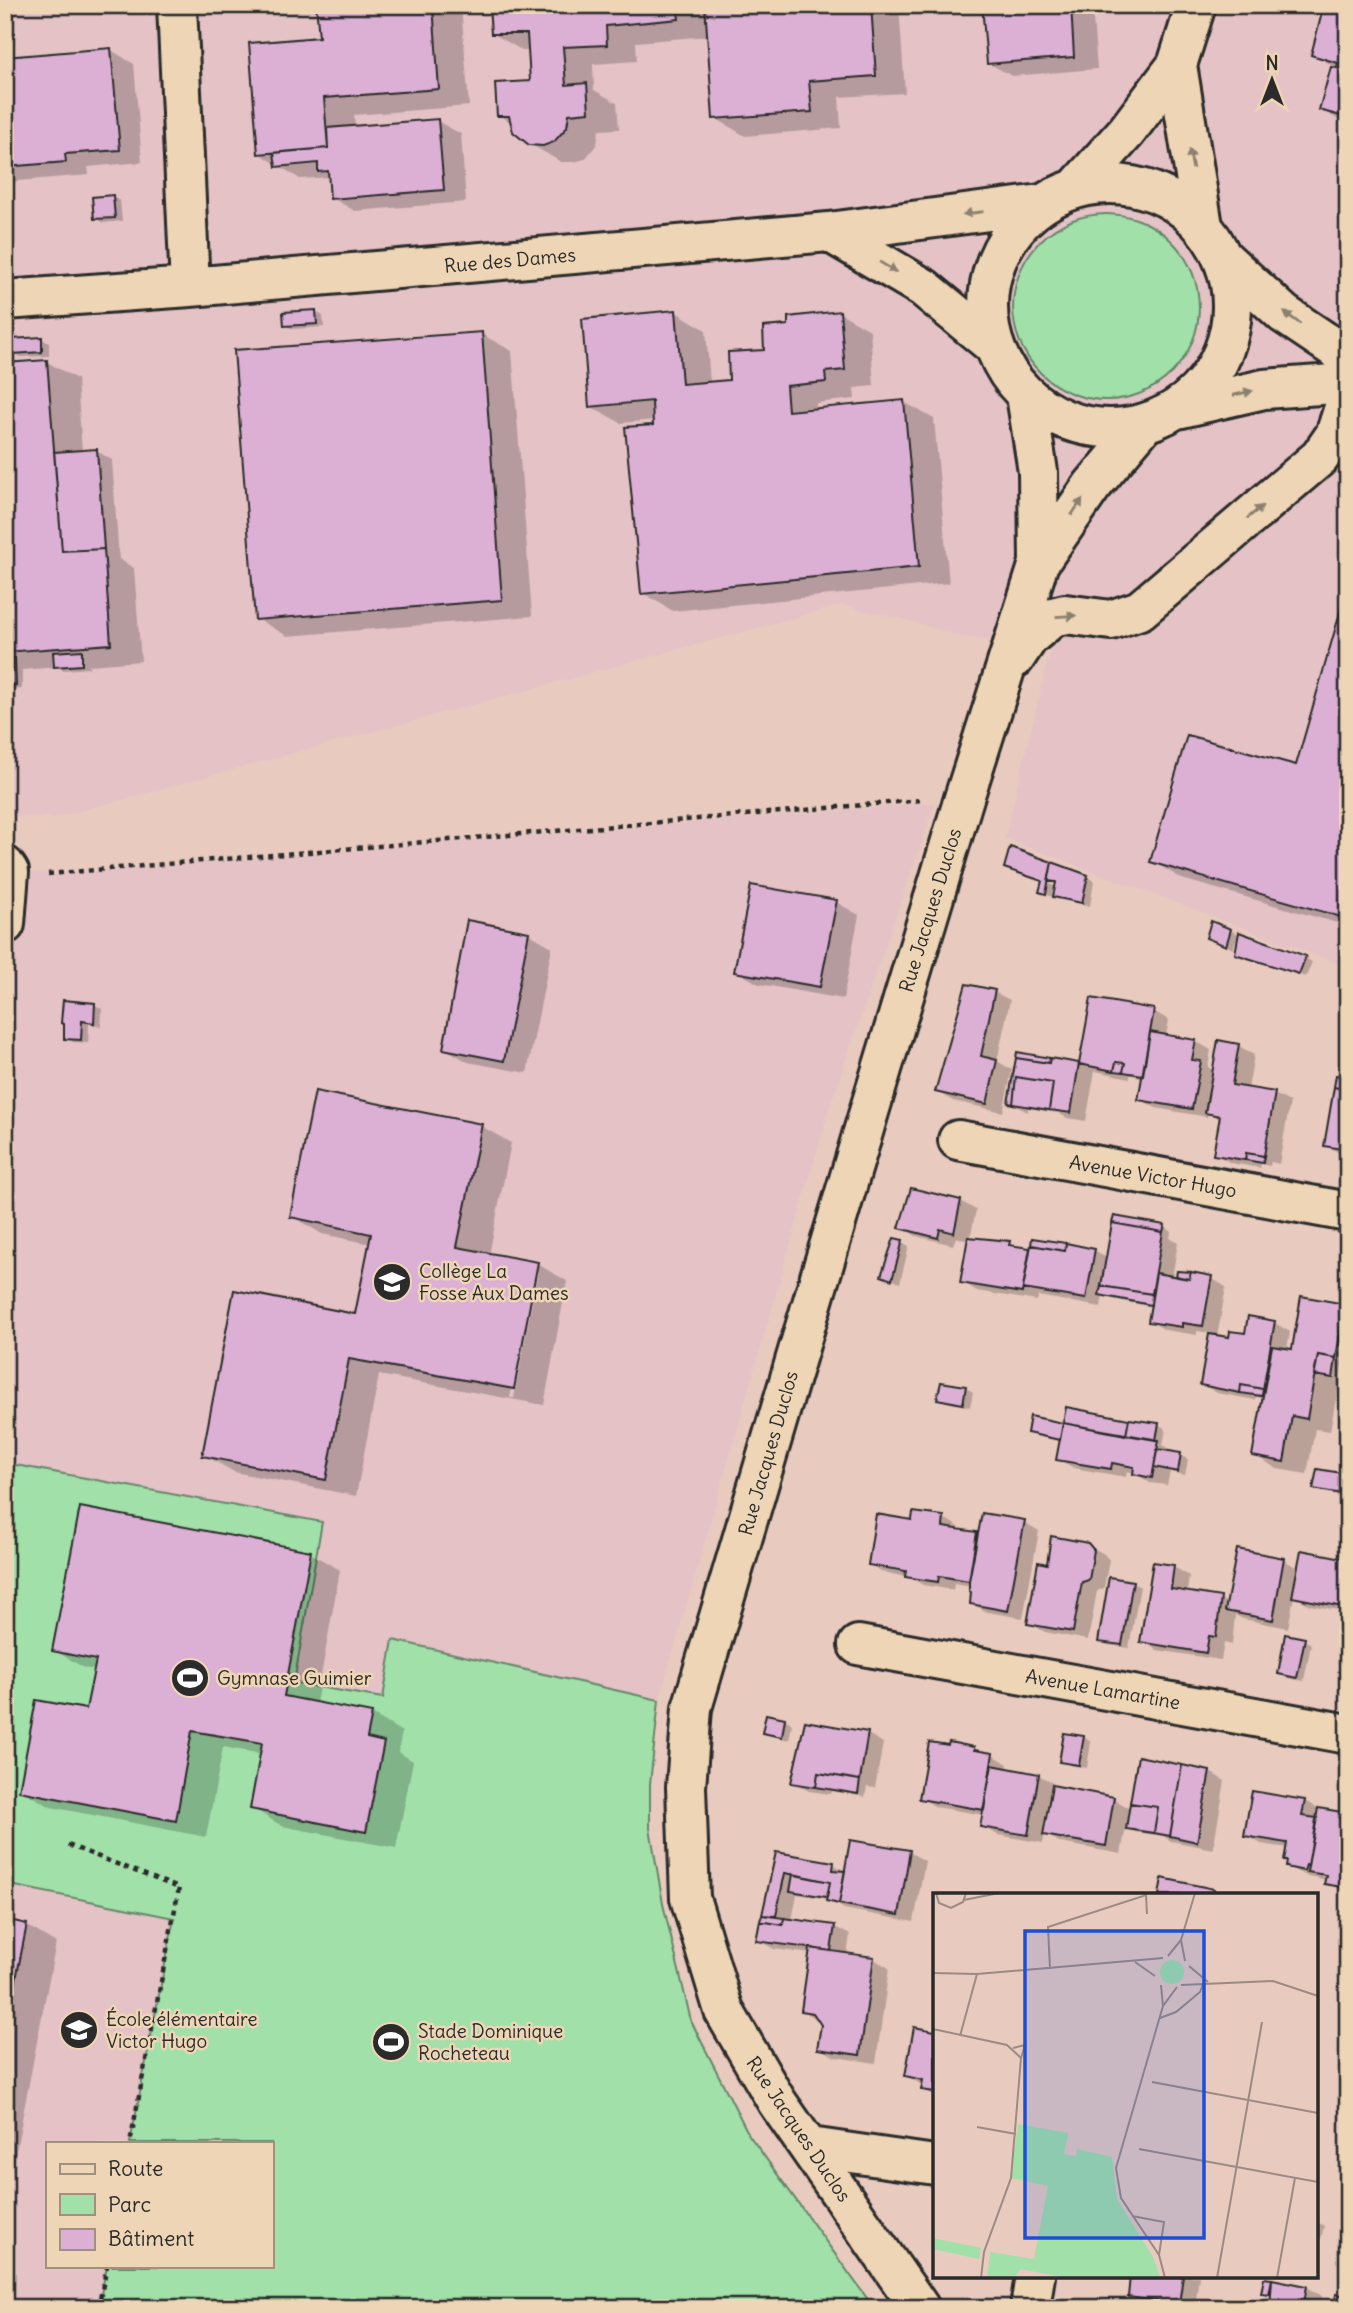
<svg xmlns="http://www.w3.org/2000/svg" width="1353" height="2313" font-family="Delius,sans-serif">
<rect width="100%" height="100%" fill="#e8cabf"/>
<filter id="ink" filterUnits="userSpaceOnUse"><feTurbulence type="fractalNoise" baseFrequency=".0143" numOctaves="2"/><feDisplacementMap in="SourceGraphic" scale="14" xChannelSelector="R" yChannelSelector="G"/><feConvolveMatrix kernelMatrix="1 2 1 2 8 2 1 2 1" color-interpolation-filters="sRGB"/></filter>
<g filter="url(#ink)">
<path fill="#e4c2c6" d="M5 5H1348V967L1005 838 1051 649 959 636 908 620 841 605 57 817 5 816Z
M935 803 831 1102 659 1700 394 1640 383 1698 294 1683 5 1463V924L9 872 57 874Z
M5 1884 174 1918 130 2143H47V2266H107L98 2308H5Z"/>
<path fill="#a1e0a9" stroke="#66866a" stroke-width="2" d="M1013 307a93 93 0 1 1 186 0a93 93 0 1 1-186 0Z
M5 1463 322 1522 294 1683 383 1698 393 1640 659 1700 650 1784V1828L663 1904 691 2021 749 2135 874 2308H98L107 2266H271V2143H130L174 1918 5 1884Z"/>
<path fill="#0003" fill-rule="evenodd" d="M318 5H461L469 106 354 115 355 127 437 121 461 134 466 202 355 211 332 198 331 177 300 179 259 153 320 39Z
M490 5H899L905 93 839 97 841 128 745 136 715 118 709 36 636 42 637 61 593 64 594 90 617 103 619 129 599 130 597 144 585 159 574 162H561L530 144 512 123 499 115 532 82 530 51H523L492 33Z
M984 5H1092L1097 69 1012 76 988 63Z
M1348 5V125L1321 110 1333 66 1313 54Z
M111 50 134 64 142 162 88 167 89 175 5 182V59Z
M112 197 120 201 122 221 103 223 96 218Z
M316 312 323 316 324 327 293 329 285 325Z
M676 312 706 330 710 383 731 382 790 327 840 313 870 330 874 386 854 388 855 399 816 403V410L904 402 934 419 949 583 673 611 643 593 655 420 621 423 590 406Z
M481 334 512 351 532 616 287 636 256 618Z
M42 339 49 343V356L21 357 14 353Z
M47 362 77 379 82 452 97 451 112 460 119 559 134 568 141 661 89 665V668L63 670 58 667 22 670V689L5 690V365Z
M1348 591V926L1182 879 1152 861 1297 767Z
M1006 867 1087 877 1094 881 1090 906 1049 896 1041 892 1044 882ZM1042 875 1057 884V888L1040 878Z
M836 902 859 915 843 999 759 984 736 971Z
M1230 930 1238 934 1233 949 1208 937Z
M528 933 552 947 527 1073 468 1062 444 1048Z
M1237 953 1305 958 1312 962 1306 977 1244 958Z
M994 992 1010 1000 997 1061 1012 1070 1003 1112 953 1101 937 1092Z
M1093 1000 1153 1011 1169 1020 1166 1036 1195 1041 1211 1050 1208 1067 1214 1071 1239 1046 1254 1055 1248 1089 1274 1094 1290 1102 1279 1164 1271 1162 1270 1166 1261 1164 1260 1168 1231 1163 1215 1154 1221 1120 1208 1113 1207 1117 1156 1108 1140 1099 1144 1080 1133 1075H1130V1078L1095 1071 1086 1121 1067 1118 1058 1113 1028 1108V1112L1010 1103 1079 1064 1081 1066Z
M94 1004 102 1009 101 1026 89 1024 88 1043 73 1042 66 1038Z
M1348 1079V1155L1341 1154 1326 1145Z
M481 1126 511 1143 489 1255 537 1264 567 1281 544 1405 379 1375 356 1496 234 1472 204 1455 357 1316 371 1244 322 1234 292 1216ZM534 1272H538L514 1398H510Z
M960 1201 976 1210 970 1239 1009 1243 1019 1248 1032 1250H1094L1108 1258 1164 1226 1171 1231 1170 1238 1178 1242 1172 1278 1185 1279 1178 1275 1211 1278 1226 1287 1217 1337 1230 1339 1246 1335 1249 1318 1275 1323 1290 1332 1287 1350 1293 1351 1345 1306 1348 1308V1368L1342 1367 1330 1431 1315 1429 1307 1474 1277 1469 1254 1455 1264 1398 1256 1397 1255 1400 1217 1393 1202 1384 1211 1333 1197 1331V1335L1165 1330 1150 1321 1152 1307 1108 1298 1103 1295 1101 1307 1038 1296 1037 1301 977 1291 962 1282 969 1241 956 1237 953 1245 916 1236 901 1227Z
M902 1242 909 1246 900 1283 883 1276Z
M966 1388 973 1392 970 1407 946 1402 939 1398Z
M1065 1425H1159L1166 1429 1163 1445 1174 1451V1453L1188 1459 1185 1475 1170 1472 1167 1485 1150 1483 1135 1473 1127 1471 1126 1477 1074 1468 1058 1459 1062 1441 1036 1436 1029 1432Z
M1348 1476V1497L1322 1492 1314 1488Z
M914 1514 944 1518 959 1527V1531L978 1534 1024 1522 1039 1531 1023 1618 987 1612 971 1603V1586L954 1583 953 1590 923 1585 909 1577 885 1573 870 1565 913 1522Z
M1088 1545 1104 1554 1109 1560 1104 1588 1097 1591 1088 1640 1045 1632 1029 1623 1048 1566Z
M1238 1551 1284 1560 1299 1569 1348 1561V1612L1310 1605 1294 1596 1288 1628 1243 1619 1235 1615 1232 1645 1224 1643 1221 1660 1157 1650 1141 1641 1154 1564 1174 1567 1189 1576 1187 1593 1220 1599 1228 1603Z
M310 1553 340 1570 316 1704 372 1714 402 1732 398 1752 413 1761 396 1848 282 1826 252 1808 262 1754 223 1747 206 1837 51 1807 21 1790 88 1711 96 1670 84 1668 54 1650Z
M1133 1583 1140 1587 1129 1648 1107 1645 1100 1641Z
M1304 1640 1311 1644 1304 1681 1287 1678 1280 1674Z
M767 1716 785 1719 792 1724 789 1740 771 1736 764 1732Z
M868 1734 883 1743 875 1788 867 1787 865 1797 832 1791 831 1794 809 1791 793 1782Z
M1084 1737 1091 1742 1087 1768 1069 1765 1061 1761Z
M974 1748 982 1753 993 1755 1008 1764 1007 1770 1039 1775 1054 1784V1788L1114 1799 1131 1809 1210 1772 1225 1781 1213 1849 1171 1841 1163 1836 1135 1832 1126 1827 1121 1854 1061 1843 1045 1834 1043 1843 998 1835 982 1827 984 1815 936 1807 921 1798Z
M1305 1801 1320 1810 1348 1815V1893L1326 1883 1327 1880 1304 1875 1288 1867V1848L1261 1844 1246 1835Z
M909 1852 925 1861 914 1922 844 1909 829 1899 797 1894 792 1921 835 1927 850 1935 847 1955 874 1959 889 1968 876 2063 835 2057 819 2048 823 2024 803 2010 811 1954 774 1949 758 1940 769 1916 764 1914 777 1854 833 1864 847 1872Z
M5 1921 26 1925 56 1943 5 2208Z
M935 2033V2096L923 2089 922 2085 907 2076Z
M1317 2222 1324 2226 1321 2239 1316 2238Z
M1132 2276H1199L1195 2308 1145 2305 1130 2296Z
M1265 2280 1307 2287 1322 2296 1320 2308H1272L1273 2296 1263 2292Z"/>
<path fill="#dcb0d5" stroke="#2b2b2b" stroke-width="2" d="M316 5H433L439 89 324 98 328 148 258 154 249 43 319 37Z
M489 5H677L679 19 606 26 607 45 563 47 566 85 587 83 589 112 569 114 567 127 554 142 543 146 529 145 513 132 509 116H497L495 83 530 81 527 34H491Z
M705 5H871L876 76 809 81 812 112 713 119Z
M982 5H1071L1074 57 987 64Z
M1324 5H1348V118L1319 110 1331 67 1337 68 1338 63 1311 55Z
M111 48 120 150 65 154 66 162 5 167V57Z
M438 119 444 190 330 199 328 171 318 172V163L276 167 274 153 328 148 327 128Z
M113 195 115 218 94 219 92 197Z
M316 310 317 324 284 326 283 312Z
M676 310 682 384 729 380 728 352 764 350 763 327 788 325V317L840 311 845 370 825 372 826 382 786 386 788 411 904 400 919 567 641 594 625 427 653 425 652 401 589 407 582 319Z
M482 332 502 600 255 620 234 350Z
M42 337V352L12 354 11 339Z
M47 360 62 551 104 549 111 644 5 652V363Z
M97 449 104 549 62 551 54 452Z
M1348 585V919L1150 862 1187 735 1296 765Z
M82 650V665L54 667 53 652Z
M15 658 16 685 5 686V659Z
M1010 847 1052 862 1046 894 1039 892 1042 881 1004 868Z
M1052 862 1088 875 1082 903 1053 897 1056 882 1048 881Z
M751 885 837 900 820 987 734 972Z
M467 920 529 932 504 1061 443 1049Z
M1211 921 1231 929 1226 946 1206 938Z
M1239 932 1306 956 1299 974 1235 954Z
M966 984 995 990 981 1056 997 1060 987 1104 935 1092Z
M1091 998 1154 1009 1143 1075 1123 1072 1125 1063 1116 1062 1114 1071 1079 1064Z
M63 1000 95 1003 94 1023 82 1021 81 1040 64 1039V1024L61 1023Z
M1150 1032 1196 1040 1192 1060 1201 1061 1192 1109 1138 1100Z
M1218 1040 1239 1044 1232 1085 1275 1092 1264 1156 1246 1153 1245 1160 1213 1155 1220 1116 1205 1113Z
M1017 1052 1050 1058 1049 1063 1016 1058Z
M1016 1058 1049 1063 1050 1058 1079 1063 1071 1113 1049 1110 1053 1083 1016 1077 1013 1104 1008 1103Z
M1116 1062 1125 1063 1123 1072 1114 1071Z
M1336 1075 1348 1077V1090L1334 1087Z
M1016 1077 1053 1083 1049 1110 1013 1104Z
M1334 1087 1348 1090V1150L1324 1146Z
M315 1091 482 1124 457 1247 538 1262 514 1389 349 1359 326 1480 202 1456 234 1290 355 1314 371 1234 290 1217Z
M1246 1153 1264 1156 1263 1163 1245 1160Z
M911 1188 961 1200 954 1233 940 1229 938 1238 899 1228Z
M1114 1216 1165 1225 1163 1232 1112 1223Z
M1112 1223 1163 1232 1152 1294 1101 1286Z
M968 1237 1010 1241 1009 1245 1030 1248 1022 1293 960 1283Z
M894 1238 903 1240 892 1280 881 1276Z
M1032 1238 1066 1243 1065 1251 1031 1245Z
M1066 1243 1095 1249 1086 1299 1023 1289 1031 1245 1065 1251Z
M1177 1271 1191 1272 1189 1279 1176 1276Z
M1191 1272 1212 1276 1203 1326 1182 1323V1327L1148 1322 1156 1273 1189 1279Z
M1101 1286 1152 1294 1151 1305 1099 1295Z
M1301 1296 1345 1304 1336 1358 1318 1355 1307 1419 1292 1416 1284 1462 1252 1456 1272 1346 1292 1349Z
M1248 1316 1275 1321 1263 1389 1241 1385 1240 1393 1200 1385 1209 1334 1229 1337 1230 1331 1245 1333Z
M1318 1355 1336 1358 1333 1378 1314 1375Z
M941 1382 966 1386 963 1404 937 1399Z
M1241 1385 1263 1389 1262 1396 1240 1393Z
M1066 1407 1129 1419 1126 1435 1063 1423Z
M1030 1416 1063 1423 1060 1440 1027 1433Z
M1129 1419 1159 1423 1156 1440 1126 1435Z
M1063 1423 1159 1440 1152 1478 1133 1474 1134 1467 1112 1463 1111 1469 1056 1460Z
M1157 1449 1181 1453 1178 1472 1154 1467Z
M1317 1469 1348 1474V1495L1313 1489Z
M80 1507 311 1551 284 1696 372 1713 367 1738 384 1742 366 1832 250 1809 262 1743 192 1731 176 1821 19 1791 36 1700 86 1709 96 1660 52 1651Z
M913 1512 944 1516 943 1527 977 1532 969 1581 939 1576 938 1582 905 1577 906 1571 868 1565 876 1514 912 1520Z
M982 1513 1025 1520 1008 1611 970 1604 971 1592 969 1591V1581Z
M1051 1536 1088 1543 1094 1550 1089 1580 1082 1582 1073 1632 1027 1624 1038 1562 1047 1564Z
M1237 1549 1284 1558 1273 1620 1225 1611Z
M1301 1550 1348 1559V1608L1292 1597Z
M1153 1562 1174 1565 1171 1589 1221 1597 1216 1637 1209 1636 1206 1653 1140 1642Z
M1109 1577 1133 1581 1122 1645 1098 1642Z
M1285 1634 1305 1638 1297 1678 1278 1674Z
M766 1714 785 1718 782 1737 762 1733Z
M805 1721 868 1732 860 1780 818 1773 816 1787 791 1783Z
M1064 1733 1084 1736 1079 1765 1059 1762Z
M929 1742 948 1745 949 1742 974 1747V1750L993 1753 984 1810 919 1799Z
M1138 1756 1182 1765 1170 1836 1154 1833 1158 1807 1130 1803Z
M992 1765 1039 1774 1028 1835 980 1827Z
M1182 1765 1210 1771 1197 1842 1170 1836Z
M818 1773 860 1780 858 1794 816 1787Z
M1052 1785 1114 1797 1106 1846 1043 1835Z
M1252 1791 1305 1800 1302 1816 1317 1818 1308 1865H1306L1304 1871 1286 1867 1287 1861H1284L1287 1843 1244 1836Z
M1130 1803 1158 1807 1154 1833 1126 1829Z
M1318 1808 1348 1813V1888L1324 1884 1326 1875 1307 1872Z
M850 1840 910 1850 899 1915 839 1904Z
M776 1852 834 1862 833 1870 845 1871 839 1904 826 1901 830 1882 785 1873 776 1916 762 1915Z
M793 1874 830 1882 827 1897 790 1891Z
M1162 1878 1214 1889 1213 1895H1159Z
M762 1915 784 1918 783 1925 760 1921Z
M784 1918 835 1925 831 1951 756 1941 760 1921 783 1925Z
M5 1919 27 1924 5 2035Z
M810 1948 874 1957 860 2055 817 2049 821 2025 813 2013 801 2011Z
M914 2027 935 2031V2092L921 2090 923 2080 905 2076Z
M1130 2276H1183L1179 2304 1128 2297Z
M1264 2278 1272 2279 1269 2294 1261 2293Z
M1272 2279 1307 2286 1303 2308H1270Z
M1336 2294 1348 2296V2308H1334Z"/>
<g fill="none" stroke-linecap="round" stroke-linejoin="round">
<defs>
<path id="minor" d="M177 5 190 287
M1177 65 1203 226
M988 306a122 122 0 1 1 244 0a122 122 0 1 1-244 0Z
M1076 188 1127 131 1177 65 1196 5
M829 232 924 288 993 345
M1223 258 1284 314 1348 357
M5 300 190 287 829 232 1041 204
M1026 395 1038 472 1039 563
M1177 409 1264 389 1348 383
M1015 658 1029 637 1053 617 1065 614 1111 620 1140 610 1320 457 1335 435 1348 395
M5 866 9 872 5 924
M958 1140 1348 1212
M858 1645 1348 1734
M810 2147 935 2165
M920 2308 777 2102 724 2011 690 1898 686 1787 692 1708 869 1112 964 798 1039 563 1092 486 1145 423
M1030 2308 1035 2276"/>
</defs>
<use href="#minor" stroke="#2b2b2b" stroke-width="44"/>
<path stroke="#2b2b2b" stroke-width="4.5" stroke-dasharray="5 5" stroke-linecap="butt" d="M48 874 922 800
M68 1845 179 1888 130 2143
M98 2308 107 2266"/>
<use href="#minor" stroke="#edd5b5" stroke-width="38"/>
</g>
<defs><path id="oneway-solid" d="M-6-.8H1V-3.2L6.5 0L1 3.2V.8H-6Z" transform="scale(1.75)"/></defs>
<g fill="#8c8070">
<use href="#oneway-solid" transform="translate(1191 159) rotate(-100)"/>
<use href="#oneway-solid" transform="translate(973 213) rotate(172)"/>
<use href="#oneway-solid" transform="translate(888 267) rotate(31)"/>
<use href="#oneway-solid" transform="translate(1292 318) rotate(-144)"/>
<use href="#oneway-solid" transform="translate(1243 393) rotate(-13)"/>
<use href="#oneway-solid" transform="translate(1077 507) rotate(-56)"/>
<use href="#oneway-solid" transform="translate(1255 512) rotate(-40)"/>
<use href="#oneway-solid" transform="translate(1066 616) rotate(-3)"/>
</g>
</g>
<defs>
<symbol id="school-disc" viewBox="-11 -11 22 22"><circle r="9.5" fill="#2b2b2b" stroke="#edd5b5"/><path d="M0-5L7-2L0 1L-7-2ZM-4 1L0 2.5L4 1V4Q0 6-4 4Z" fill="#fff"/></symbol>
<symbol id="stadium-disc" viewBox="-11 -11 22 22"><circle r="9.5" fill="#2b2b2b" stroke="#edd5b5"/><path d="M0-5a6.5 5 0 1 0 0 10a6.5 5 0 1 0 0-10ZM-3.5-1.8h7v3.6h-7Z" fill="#fff"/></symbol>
</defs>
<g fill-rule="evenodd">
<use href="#school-disc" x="370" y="1260" width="44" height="44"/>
<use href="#stadium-disc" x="168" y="1656" width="44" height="44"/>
<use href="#school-disc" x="57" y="2008" width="44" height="44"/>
<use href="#stadium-disc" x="369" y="2020" width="44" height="44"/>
</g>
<g text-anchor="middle" stroke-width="5" stroke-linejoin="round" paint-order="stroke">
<g font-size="19" fill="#2b2b2b" stroke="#edd5b5">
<text transform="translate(510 260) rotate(-5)" y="7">Rue des Dames</text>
<text transform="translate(930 910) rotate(-73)" y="7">Rue Jacques Duclos</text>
<text transform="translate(1153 1176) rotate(10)" y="7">Avenue Victor Hugo</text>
<text transform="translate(768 1453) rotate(-74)" y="7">Rue Jacques Duclos</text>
<text transform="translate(1103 1689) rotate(10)" y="7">Avenue Lamartine</text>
<text transform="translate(799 2129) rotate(56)" y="7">Rue Jacques Duclos</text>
</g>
<g font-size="19" fill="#2b2b2b" stroke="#edd5b5" text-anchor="start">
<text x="419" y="1278">Collège La<tspan x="419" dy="22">Fosse Aux Dames</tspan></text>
<text x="217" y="1685">Gymnase Guimier</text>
<text x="106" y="2026">École élémentaire<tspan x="106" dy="22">Victor Hugo</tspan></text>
<text x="418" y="2038">Stade Dominique<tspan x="418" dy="22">Rocheteau</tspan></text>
</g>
</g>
<g transform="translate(933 1893)">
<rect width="385" height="385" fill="#e8cabf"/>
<path d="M227 79a12 12 0 1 1 24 0a12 12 0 1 1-24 0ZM85 231 135 240 131 261 143 263 144 256 179 264 184 306 220 364 227 385H134L87 376 82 385H54L57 359 101 366 115 293 78 285ZM0 345 48 355 46 366 0 356Z" fill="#a1e0a9"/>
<path fill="none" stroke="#9c8a84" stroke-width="2" d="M3 0 6 10 18 15 30 9 33 0M31 7 66 0M248 47 252 68M235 63 248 47 262 0M202 69 222 83M256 73 275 89M117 76 115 34 213 2 214 21M0 80 44 81 230 65M228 92 230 113M248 92 340 88 385 103M227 125 243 119 267 99 271 89M0 136 74 152 88 165 78 285 51 359 48 385M27 143 44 81M80 155 92 152 88 165M219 189 385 220M44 234 83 241M206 256 385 289M199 323 231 329 226 362M232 385 226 362 188 305 183 275 230 113 244 94M284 385 329 129M344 385 362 285"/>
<path fill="#1d4ed8" fill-opacity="0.15" stroke="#1d4ed8" stroke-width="3.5" d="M92 38H271V345H92Z"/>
<rect width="385" height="385" fill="none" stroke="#2b2b2b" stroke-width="3.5"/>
</g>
<rect width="1353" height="2313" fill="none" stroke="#edd5b5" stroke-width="28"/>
<rect x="14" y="14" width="1325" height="2285" fill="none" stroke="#2b2b2b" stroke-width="2.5" filter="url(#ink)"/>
<rect x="46" y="2142" width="228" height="126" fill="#edd5b5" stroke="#9f917e" stroke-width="2"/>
<rect x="60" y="2164" width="35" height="10" fill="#edd5b5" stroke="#9f917e" stroke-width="2"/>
<text x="108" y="2176" font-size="21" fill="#2b2b2b">Route</text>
<rect x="60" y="2194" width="35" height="21" fill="#a1e0a9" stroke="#9f917e" stroke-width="2"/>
<text x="108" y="2212" font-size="21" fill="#2b2b2b">Parc</text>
<rect x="60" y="2229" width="35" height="21" fill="#dcb0d5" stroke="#9f917e" stroke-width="2"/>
<text x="108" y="2246" font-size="21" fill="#2b2b2b">Bâtiment</text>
<g transform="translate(1272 80)" stroke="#edd5b5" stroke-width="5" paint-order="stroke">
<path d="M0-5L12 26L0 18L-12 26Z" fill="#2b2b2b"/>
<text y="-10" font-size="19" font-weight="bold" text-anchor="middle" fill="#2b2b2b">N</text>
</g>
</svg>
